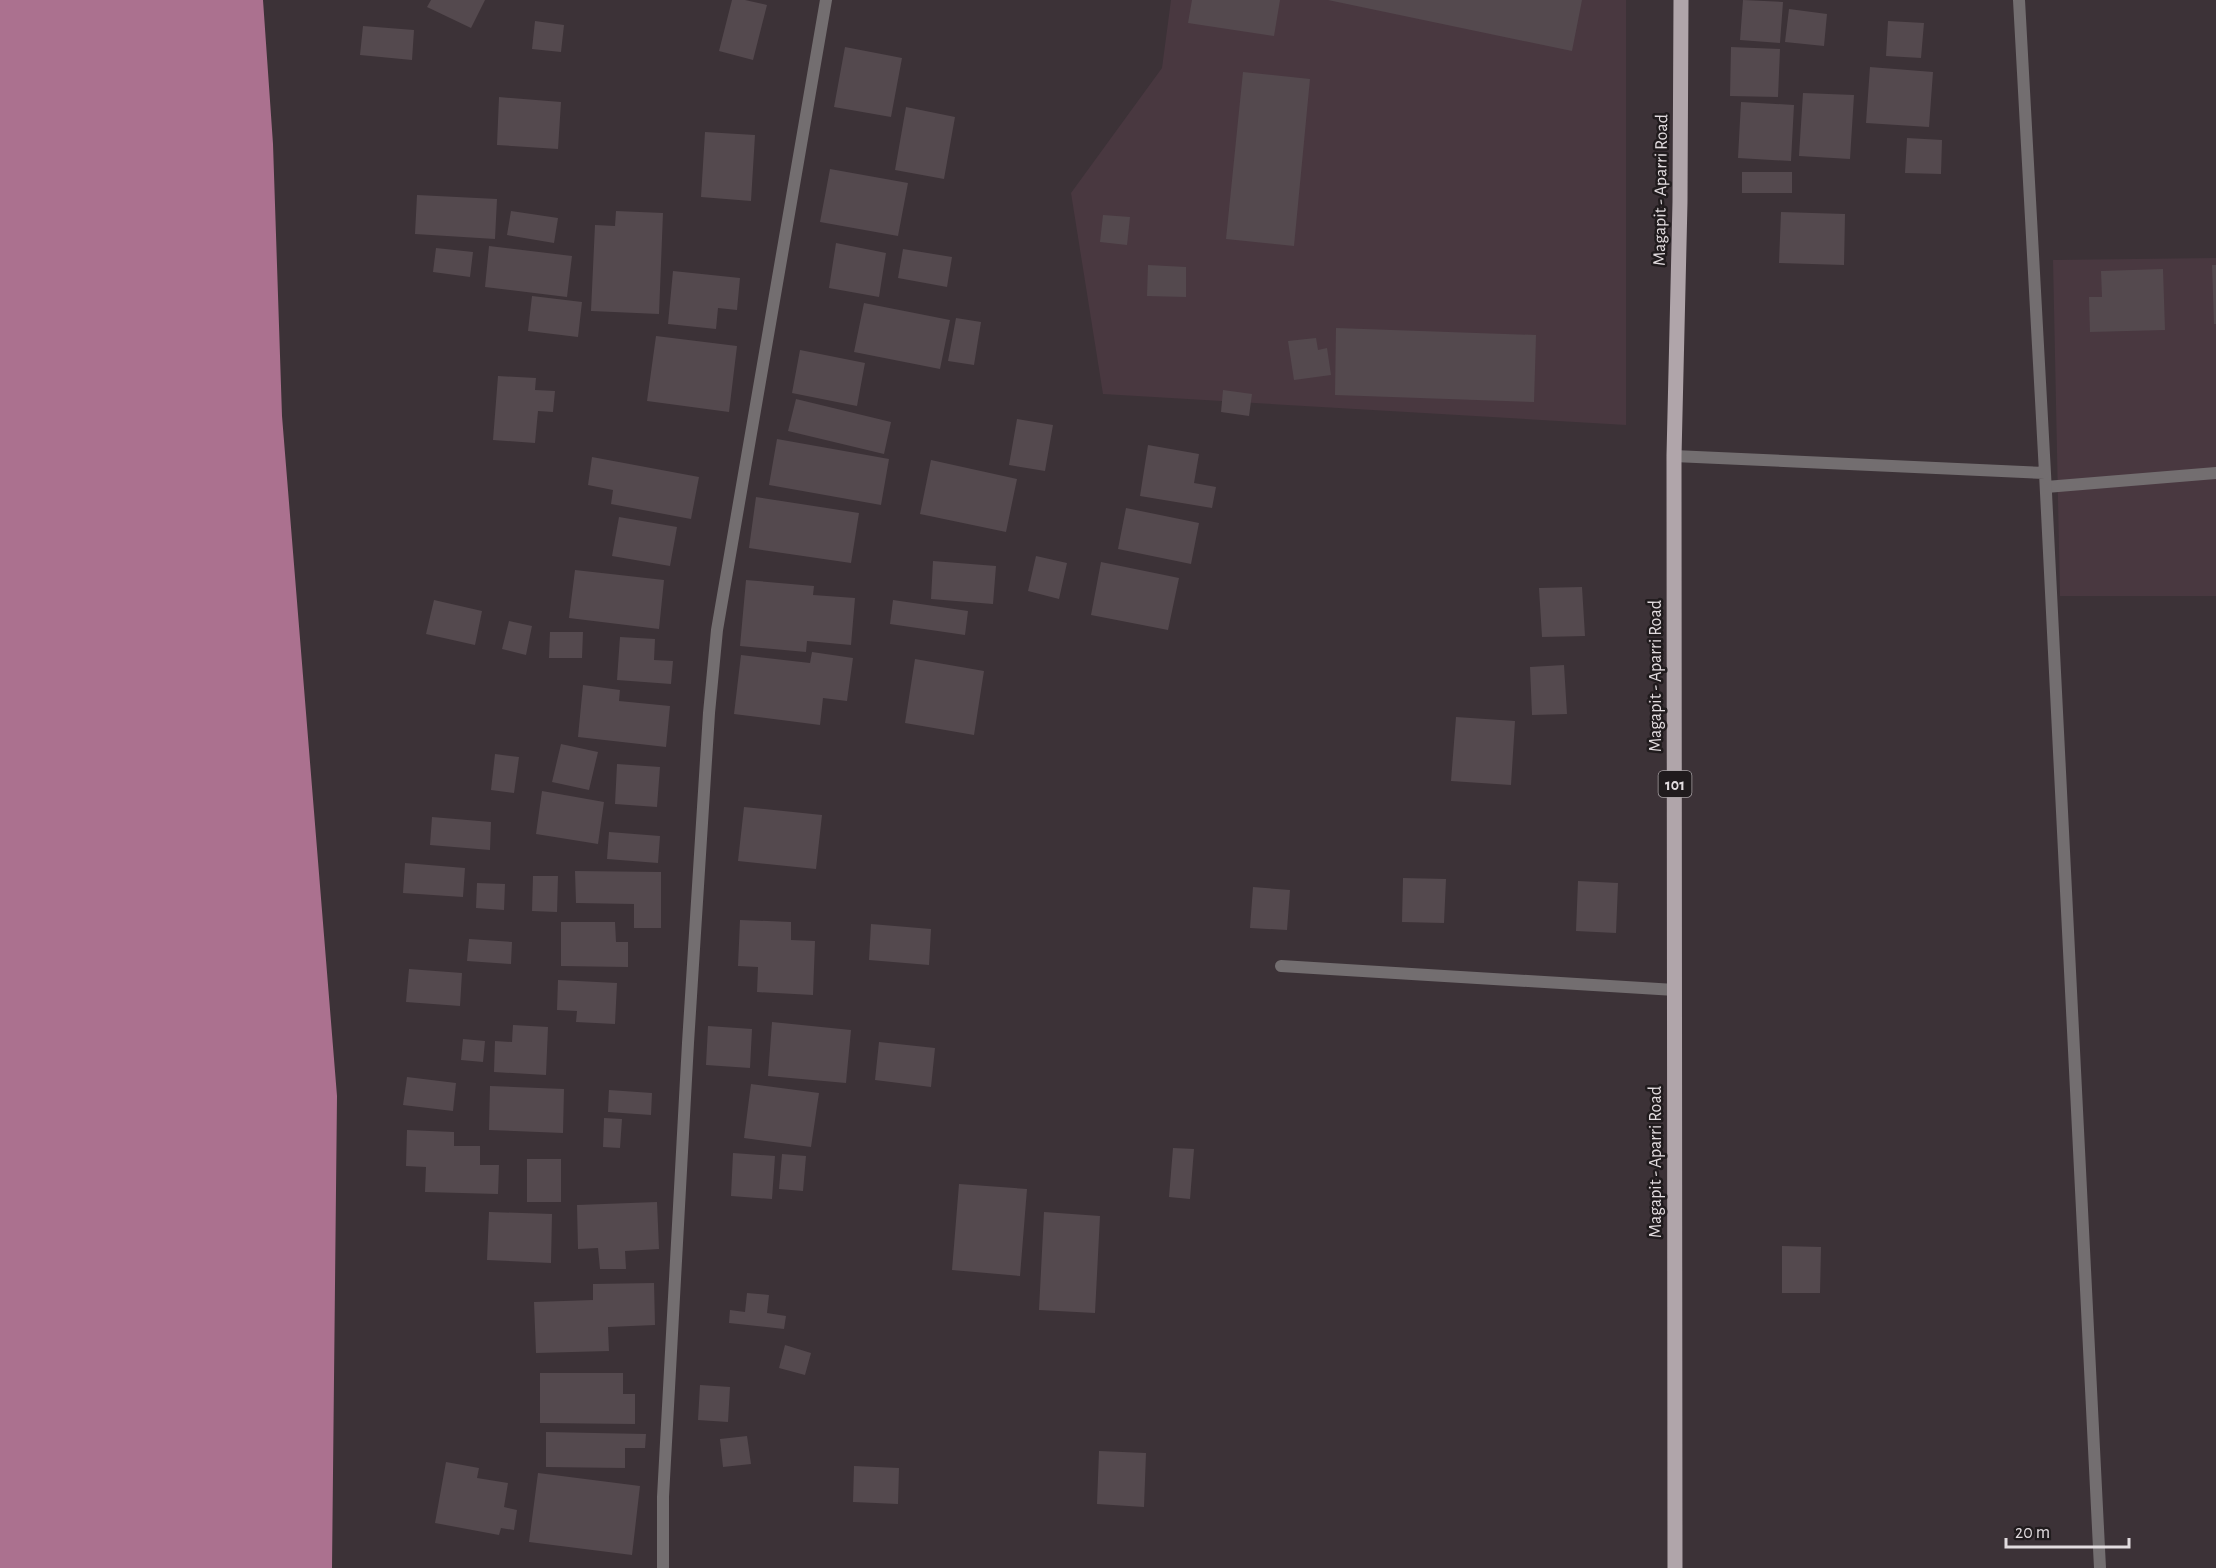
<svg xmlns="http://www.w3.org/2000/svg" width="2216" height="1568" font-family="'Alegreya Sans',sans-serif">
<rect width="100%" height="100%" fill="#3c3237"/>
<path fill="#493840" d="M1171 0H1626V425L1103 394 1071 193 1162 68Z
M2216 258V596H2060L2053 260Z"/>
<path fill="#ab718f" d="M0 0H263L273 144 282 416 337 1096 332 1568H0Z"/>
<path fill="#54494e" d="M431 0H485L471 28 427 7Z
M732 0H745L767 5 753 60 719 51Z
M1192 0H1280L1274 36 1188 23Z
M1328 0H1582L1572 51Z
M1743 0 1783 2 1780 43 1740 40Z
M1789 9 1827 14 1824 46 1785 42Z
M535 21 564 25 561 52 532 49Z
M1888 21 1924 23 1921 58 1886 56Z
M363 26 414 30 412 60 360 55Z
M845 47 902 58 891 117 834 107Z
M1731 47 1780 49 1778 97 1730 96Z
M1870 67 1933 72 1929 127 1866 123Z
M1243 72 1310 79 1294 246 1226 239Z
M1803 93 1854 95 1850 159 1799 156Z
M499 97 561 102 558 149 497 145Z
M1741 102 1794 105 1791 161 1738 158Z
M906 107 955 117 944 179 895 170Z
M705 132 755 135 751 201 701 197Z
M1907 138 1942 140 1941 174 1905 173Z
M830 169 908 183 898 236 820 222Z
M1742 172H1792V193H1742Z
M417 195 497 199 495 239 415 234Z
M511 211 558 218 554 243 507 235Z
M616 211 663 213 659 314 591 311 595 225 615 226Z
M1781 212 1845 214 1844 265 1779 263Z
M1103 215 1130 217 1127 245 1100 242Z
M836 243 886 253 879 297 829 288Z
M489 246 572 256 567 297 485 287Z
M436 248 473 252 470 277 433 272Z
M903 249 952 257 947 287 898 278Z
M1148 265 1186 267V297L1147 296Z
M2212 265H2216V324H2214Z
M2163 269 2165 330 2090 332 2089 297H2102L2101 271Z
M673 271 740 278 737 310 718 308 716 329 668 324Z
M532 296 582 302 578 337 528 331Z
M864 303 950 320 940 369 854 352Z
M956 318 981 322 974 365 948 361Z
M1336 328 1536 335 1534 402 1335 395Z
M656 336 737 346 729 412 647 401Z
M1316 338 1318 350 1327 348 1331 375 1294 380 1288 341Z
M800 350 865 363 857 406 792 393Z
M498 376 536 378 535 390 555 391 553 412 538 411 535 443 493 440Z
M1223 390 1252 394 1249 416 1221 412Z
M796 399 891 422 884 454 788 431Z
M1017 419 1053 425 1045 471 1009 465Z
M777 439 889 459 881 505 769 485Z
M1148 445 1199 454 1194 483 1216 487 1212 508 1140 496Z
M592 457 699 477 691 519 611 504 613 490 588 485Z
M931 460 1017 479 1006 532 920 514Z
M756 497 859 513 851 563 749 548Z
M1126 508 1199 523 1191 564 1118 549Z
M619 517 677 527 670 566 612 556Z
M1036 556 1067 563 1059 599 1028 591Z
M933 561 996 566 993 604 931 599Z
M1101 562 1179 578 1168 630 1091 615Z
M575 570 664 580 659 629 569 618Z
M746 580 814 586 813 595 855 598 851 645 807 641 806 652 740 646Z
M1582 587 1585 636 1542 637 1539 588Z
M434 600 482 611 475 645 426 634Z
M893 600 968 611 965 635 890 624Z
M509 621 532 626 526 655 502 649Z
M550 632H583L582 658H549Z
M620 637 655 639 654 660 673 661 671 684 617 680Z
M812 652 853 658 847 701 823 698 820 725 734 714 741 655 810 663Z
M915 659 984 671 974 735 905 723Z
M1564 665 1567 714 1532 715 1530 667Z
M583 685 620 690 619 701 670 706 666 747 578 737Z
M1456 717 1515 721 1511 785 1451 781Z
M561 744 598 752 589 790 552 782Z
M495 754 519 757 514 793 491 790Z
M617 764 660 767 657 807 615 804Z
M542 791 604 802 598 844 536 834Z
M744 807 822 815 816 869 738 861Z
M432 817 491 822 490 850 430 845Z
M609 832 660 836 658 863 607 859Z
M405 863 465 868 463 897 403 893Z
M575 871 661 872V928H634V904L576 903Z
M533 876H558L557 912 532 911Z
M1403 878 1446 879 1444 923 1402 922Z
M1578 881 1618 883 1616 933 1576 931Z
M477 883 505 884 504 910 476 908Z
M1253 887 1290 890 1287 930 1250 928Z
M740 920 791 922V940L815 941 813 995 757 992 758 967 738 966Z
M561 922H615L616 942H628V967L561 966Z
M871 924 931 929 929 965 869 960Z
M469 939 512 942 511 964 467 961Z
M409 969 462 973 460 1006 406 1002Z
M558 980 617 983 615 1024 576 1022 577 1011 557 1010Z
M772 1022 851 1030 846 1083 768 1076Z
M513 1025 548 1027 546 1075 494 1072 495 1041 512 1042Z
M708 1026 752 1029 750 1068 706 1065Z
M463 1039 485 1041 483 1062 461 1060Z
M879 1042 935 1048 931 1087 875 1080Z
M407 1077 456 1083 453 1111 403 1105Z
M751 1084 819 1093 811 1147 744 1138Z
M490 1086 564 1089 563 1133 489 1130Z
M609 1090 652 1093 651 1115 608 1112Z
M604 1118 622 1119 620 1148 603 1147Z
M407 1130 454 1132V1146H480V1165H499L498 1194 425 1192 426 1167 406 1166Z
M1173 1148 1194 1149 1190 1199 1169 1197Z
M733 1153 775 1156 772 1199 731 1196Z
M782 1154 806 1156 803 1191 779 1189Z
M527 1159H561V1202H527Z
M959 1184 1027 1189 1020 1276 952 1270Z
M657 1202 659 1249 625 1251 626 1269H600L598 1248 578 1249 577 1205Z
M489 1212 552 1214 551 1263 487 1260Z
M1044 1212 1100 1216 1095 1313 1039 1310Z
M1782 1246 1821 1247 1820 1293H1782Z
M654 1283 655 1325 608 1327 609 1351 536 1353 534 1302 593 1300V1284Z
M747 1293 769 1295 767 1313 786 1316 784 1329 729 1323 730 1310 745 1312Z
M785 1345 811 1353 805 1375 779 1368Z
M540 1373H623V1394H635V1424L540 1423Z
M700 1385 730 1387 728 1422 698 1420Z
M546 1432 646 1434 645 1448H625V1468L546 1467Z
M747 1436 751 1464 723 1467 720 1439Z
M1099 1451 1146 1453 1144 1507 1097 1504Z
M446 1462 479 1468 477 1478 508 1483 504 1507 517 1510 514 1530 501 1528 499 1535 435 1523Z
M854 1466 899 1468 898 1504 853 1502Z
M538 1473 640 1486 632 1555 529 1542Z"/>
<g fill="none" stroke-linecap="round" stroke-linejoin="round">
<path stroke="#736e70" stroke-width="12" d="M2046 487 2216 473"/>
<path stroke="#736e70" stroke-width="12" d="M2019 0 2045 473 2100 1568
M1674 456 2045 473
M1281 966 1675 990
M663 1568V1497L688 1043 709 713 717 630 826 0"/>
<path stroke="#b0a5aa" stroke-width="15" d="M1675 1568 1674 456 1680 202 1681 0"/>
</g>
<g text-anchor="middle" stroke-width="5" stroke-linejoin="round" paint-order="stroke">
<rect fill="#201b1d" stroke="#a8a2a5" stroke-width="1.5" x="1658.5" y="771" width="33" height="26" rx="4.5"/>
<g font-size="16" font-weight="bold" fill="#e2dcdf">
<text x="1675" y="790">101</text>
</g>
<g font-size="18" fill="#e2dcdf" stroke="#201b1d">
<text transform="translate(1660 190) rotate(-89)" y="6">Magapit - Aparri Road</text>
<text transform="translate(1655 676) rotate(-90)" y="6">Magapit - Aparri Road</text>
<text transform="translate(1655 1162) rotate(-90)" y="6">Magapit - Aparri Road</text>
</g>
</g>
<path d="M2006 1538v9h123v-9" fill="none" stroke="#e2dcdf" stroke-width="3"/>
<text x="2015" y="1538" font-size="18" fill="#e2dcdf" stroke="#201b1d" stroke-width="4.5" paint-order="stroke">20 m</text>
</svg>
